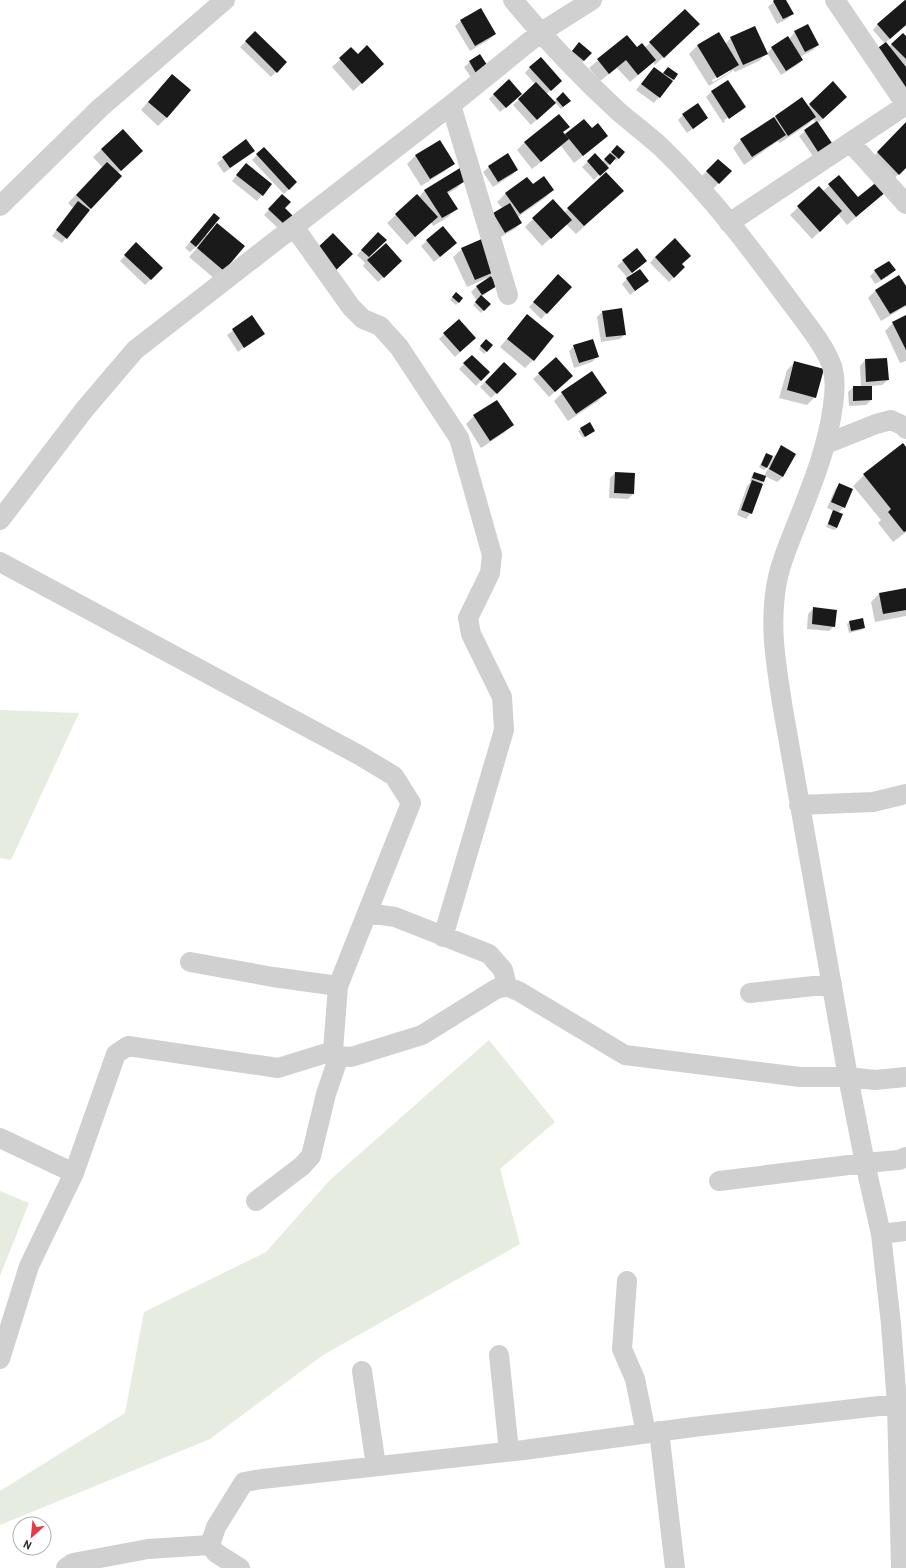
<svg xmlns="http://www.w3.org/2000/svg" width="906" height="1568" font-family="Barlow,sans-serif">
<rect width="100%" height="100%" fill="#fff"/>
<path fill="#e6ecdf" d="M0 710 79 713 11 860 0 858Z
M489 1040 555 1122 500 1169 520 1244 323 1355 210 1439 0 1525V1491L125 1413 144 1312 266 1252 330 1180Z
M0 1191 29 1203 0 1276Z"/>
<path fill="#0003" fill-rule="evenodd" d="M776 0H785L792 14 787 19 777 24 768 7Z
M461 21 495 34 490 39 470 51 455 26Z
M878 24 906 25 886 42 889 47 903 34 906 38V97L885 44 873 30Z
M690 32 655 65 653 62 630 82 617 68 600 81 589 68 627 36 637 48H644L650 43Z
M795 32 818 45 813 50 800 57 802 60 797 65 781 75 767 53 759 61 735 72 733 70 730 73 709 86 689 54 697 46 719 34 725 44 731 38 767 53 772 48 789 39ZM730 70V72L713 82 712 80Z
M255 33 286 62 271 77 240 47Z
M577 46 590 53 582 63 570 53Z
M351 49 375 72 353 91 332 67Z
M479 55 482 73 472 79 464 67Z
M530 67 556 86 546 94 554 102 563 94 569 101 561 109 555 102 531 125 513 105 535 84 525 73Z
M654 68 663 74 666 70 677 75 654 103 636 90Z
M728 81 745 107 740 112V110L724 120 725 122 723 123 706 97 711 92Z
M164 83 166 118 158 126 141 110Z
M833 83 846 97 817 124 832 146 815 159 799 136 816 123 813 119 807 125 780 143 778 141 744 165 733 148 741 140 802 98 808 107Z
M494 94 516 99 500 112 489 99Z
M683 115 707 118 687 133 678 120Z
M584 120 598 144 574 163 561 146 532 169 517 150 525 142 562 133 564 136Z
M906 124V166L891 182 869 161Z
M123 130 133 159 118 173 121 176 88 211 62 243 52 236 73 208 68 203 102 167 93 157Z
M246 141 253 151 224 173 217 163Z
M617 147 624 152 616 161 614 159 594 180 582 167 595 155 602 162Z
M264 148 296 182 284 194 252 160Z
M415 156 453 163 445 171 421 186 407 164Z
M718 160 730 171 713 189 701 177Z
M489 167 517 170 512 175 493 187 483 172Z
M241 170 271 184 257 201 232 181Z
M839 176 858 199 886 191 847 225 838 214 812 239 790 215 819 188 822 192Z
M465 180 457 188 447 194 456 209 448 217 433 226 431 222 407 245 387 223 417 195 419 197 425 190Z
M533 186 553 189 545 198 518 217 521 223 516 228 499 238 488 219 503 209 497 202 505 194Z
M282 195 284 208 292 216 279 229 264 215Z
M614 199 576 234 566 224 542 246 525 227 533 219 564 213 568 209Z
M209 220 206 234 207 235 217 225 244 246 215 279 189 257 199 246 198 245 190 252 185 248Z
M443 227 451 248 434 262 421 246Z
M378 233 369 256 396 266 378 282 363 266 365 263 357 255Z
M136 244 162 268 145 285 120 261Z
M462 249 497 269 490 277 496 286 481 297 489 304 481 313 473 305 477 301 471 292 476 287 488 280 487 278 467 287 453 257Z
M655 257 681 264 684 267 669 282 650 263Z
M623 261H646L627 277 617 266Z
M895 270 889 276 875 284 870 276 875 271Z
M627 279 647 281 630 295 622 284Z
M553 281 571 287 541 319 529 307Z
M906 288V306L881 321 868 298 876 290Z
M456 293 462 298 456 305 450 300Z
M621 310 625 334 620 339 601 342 597 317 602 312Z
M527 315 533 360 525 368 500 347Z
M252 317 263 333 238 352 227 335Z
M906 317V361L900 363 885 331 893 323Z
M444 334 470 343 455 357 439 339Z
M486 340 492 345 484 354 479 349Z
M574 346 597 357 592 362 574 368 569 351Z
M472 356 489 372 476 386 459 369Z
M556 359 567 381 549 397 533 379Z
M886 359 888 380 882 385 871 386V400L866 405 849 406 848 392 854 387H861L860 366 865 360Z
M795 362 815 397 807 405 779 398 787 370Z
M504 363 516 374 491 398 480 387Z
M562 393H606L598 401 568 421 554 401Z
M474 416 512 425 504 433 481 448 466 424Z
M589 423 594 431 583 438 578 431Z
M782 447 783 477 777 482 765 476 751 513 746 519 737 515 747 486 752 481H750L752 475 754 473 764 476 770 465 764 470 759 467 764 457 767 454 773 458Z
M906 448V532L893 542 878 523 881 520 853 486 864 475Z
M615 473 633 494 628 499 609 498 610 478Z
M840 484 844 507 838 513 837 528 834 530 826 527 831 514 834 511 827 508 835 489Z
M906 589V616L875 622 871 602 879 594Z
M813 609 834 626 829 631 807 629 808 614Z
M850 621 864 628 861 630 849 633 847 624Z"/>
<path fill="#1a1a1a" d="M774 0H786L794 14 783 19 773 1Z
M905 0H906V25L890 39 877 24Z
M481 8 496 34 475 46 460 20Z
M685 9 700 24 664 58 649 42Z
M808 24 819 45 805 52 794 31Z
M755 26 768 54 743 65 730 37Z
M255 31 287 62 277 73 245 41Z
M719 32 739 65 717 78 697 45Z
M903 33 906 36V59L891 44Z
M627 35 637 47 642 43 656 60 638 75 626 60 609 74 597 59Z
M788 36 803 60 786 71 771 47Z
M579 42 592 53 584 61 572 51Z
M886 42 906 67V90L875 50Z
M367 45 384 64 362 84 339 58 351 47 358 54Z
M480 54 489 68 477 75 469 61Z
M541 57 562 81 551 91 529 67Z
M654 67 673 81 660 98 641 84Z
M668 67 678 74 674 80 663 73Z
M172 74 191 90 167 118 148 102Z
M509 79 522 94 506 108 493 94Z
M728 80 746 107 729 119 711 91Z
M833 81 847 97 823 119 809 104Z
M536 82 556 103 537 120 518 99Z
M563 92 571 101 563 107 556 99Z
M802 97 816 117 788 136 775 116Z
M698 103 708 118 693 129 682 114Z
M559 114 570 127 563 132 569 139 541 162 524 142Z
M774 117 786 135 752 157 740 139Z
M584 119 592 128 598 123 608 136 583 156 565 134Z
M817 121 834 146 820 155 804 130Z
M906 122V168L899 175 877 152Z
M123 129 143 151 121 171 101 149Z
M246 139 255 151 230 168 222 157Z
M440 140 455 164 430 179 415 155Z
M617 145 625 152 619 159 611 152Z
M264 147 297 182 289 190 256 154Z
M508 153 518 170 498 182 488 166Z
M595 153 609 168 600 176 587 161Z
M610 153 616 158 610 165 604 159Z
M718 159 732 171 719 184 706 171Z
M107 162 122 176 91 209 76 195Z
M246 163 272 184 263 196 236 175Z
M460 168 467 180 447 192 458 209 442 218 424 190Z
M606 172 624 191 584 226 567 208Z
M839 175 858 197 878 181 887 191 856 217 828 184Z
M544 176 554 190 520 214 505 193 527 177 533 184Z
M819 186 842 211 820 232 797 206Z
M282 194 291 202 285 208 293 216 285 225 268 209Z
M417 194 438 217 415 237 395 214Z
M553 199 572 220 551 239 532 218Z
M78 201 90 210 67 239 56 230Z
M510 203 522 223 505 233 493 213Z
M214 213 220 218 196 247 190 242Z
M217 223 245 246 224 271 197 248Z
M443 226 457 243 440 257 426 240Z
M378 232 387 240 369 257 361 250Z
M333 233 353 254 334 272 314 251Z
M484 238 499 270 475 280 461 248Z
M675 238 691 256 682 264 685 267 674 278 655 257Z
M136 242 163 268 151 280 124 255Z
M386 243 402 261 384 278 367 260Z
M637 248 647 261 632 273 622 260Z
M889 261 896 270 881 280 874 270Z
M640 269 649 281 635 291 626 278Z
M558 274 572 287 547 314 533 302Z
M899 275 906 286V305L890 314 875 290Z
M491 276 497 286 482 295 476 286Z
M456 292 463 298 459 303 452 297Z
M481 295 491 304 484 311 475 302Z
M622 308 626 335 606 337 602 311Z
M527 314 554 336 534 361 507 339Z
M252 315 265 334 244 348 232 329Z
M906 315V350L892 322Z
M459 319 476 338 460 352 443 333Z
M486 339 493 345 487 352 480 346Z
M593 339 599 357 579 363 573 345Z
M472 355 490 372 481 381 463 363Z
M556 357 573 376 555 392 538 373Z
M887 358 889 380 866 382 865 359Z
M794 361 824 369 816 398 787 390Z
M504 362 517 374 497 394 485 382Z
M592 371 607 393 576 414 561 392Z
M853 386H872V400L853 401Z
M497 400 514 425 490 441 473 415Z
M590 422 595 431 585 437 580 428Z
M903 443 906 447V531L904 532 888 512 891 509 863 474Z
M781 445 796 454 783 477 769 469Z
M766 453 773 456 767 468 761 465Z
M615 472 635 473 634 494 614 493Z
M754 472 766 476 764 482 752 478Z
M752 480 763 484 752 514 741 510Z
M839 483 853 489 845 508 831 502Z
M833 510 843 514 837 528 828 524Z
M906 588V610L883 614 879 593Z
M813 607 837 610 835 627 812 624Z
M863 618 865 628 851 631 849 621Z"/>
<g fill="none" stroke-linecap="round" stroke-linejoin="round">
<path stroke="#d0d0d0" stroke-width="20" d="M513 0C546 40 581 77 619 112 633 124 648 135 661 147 717 201 763 265 809 327 818 339 827 352 832 366 836 379 835 392 833 405 828 446 812 485 797 523 790 541 782 559 778 577 768 622 776 665 783 709L848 1077 865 1163 881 1234 891 1324 897 1404 901 1568
M835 0 906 105
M451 105 508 295
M851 143 906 204
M0 206 100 108 225 0
M729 223 906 105
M294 227 351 307 363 319 380 326 399 347 459 438 492 555 490 573 468 618 471 634 502 697 504 730 443 937
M826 444 876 424 891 420 904 426 906 429
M0 520 84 410 135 350 451 105 540 33 592 0
M0 562 359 755 394 776 411 803 338 986 333 1051 339 1056 351 1057 422 1035 496 989 507 986 520 992 625 1055 800 1077H848L875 1080 906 1077
M799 805 873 802 906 794
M367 913 395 917 489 954 503 970 507 986
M190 962 273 977 338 986
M750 993 832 984
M0 1138 74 1173
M719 1181 865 1163 899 1160 906 1157
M256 1201 302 1166 311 1156 326 1094 339 1056
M881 1234 906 1231
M627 1281 622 1349 635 1379 646 1433
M499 1355 509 1451
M0 1359 29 1266 74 1173 116 1054 128 1046 278 1068 333 1051
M362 1371 376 1466
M659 1431 675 1568
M66 1568 73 1563 148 1549 210 1545
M240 1568 216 1553 210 1545 216 1527 244 1482 262 1479 524 1450 693 1427 897 1404"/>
</g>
<g transform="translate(32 1536) rotate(207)"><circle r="19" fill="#ffffff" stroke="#adadad"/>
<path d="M0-3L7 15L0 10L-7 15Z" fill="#e63946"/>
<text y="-6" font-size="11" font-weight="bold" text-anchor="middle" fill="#333333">N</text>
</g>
</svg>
